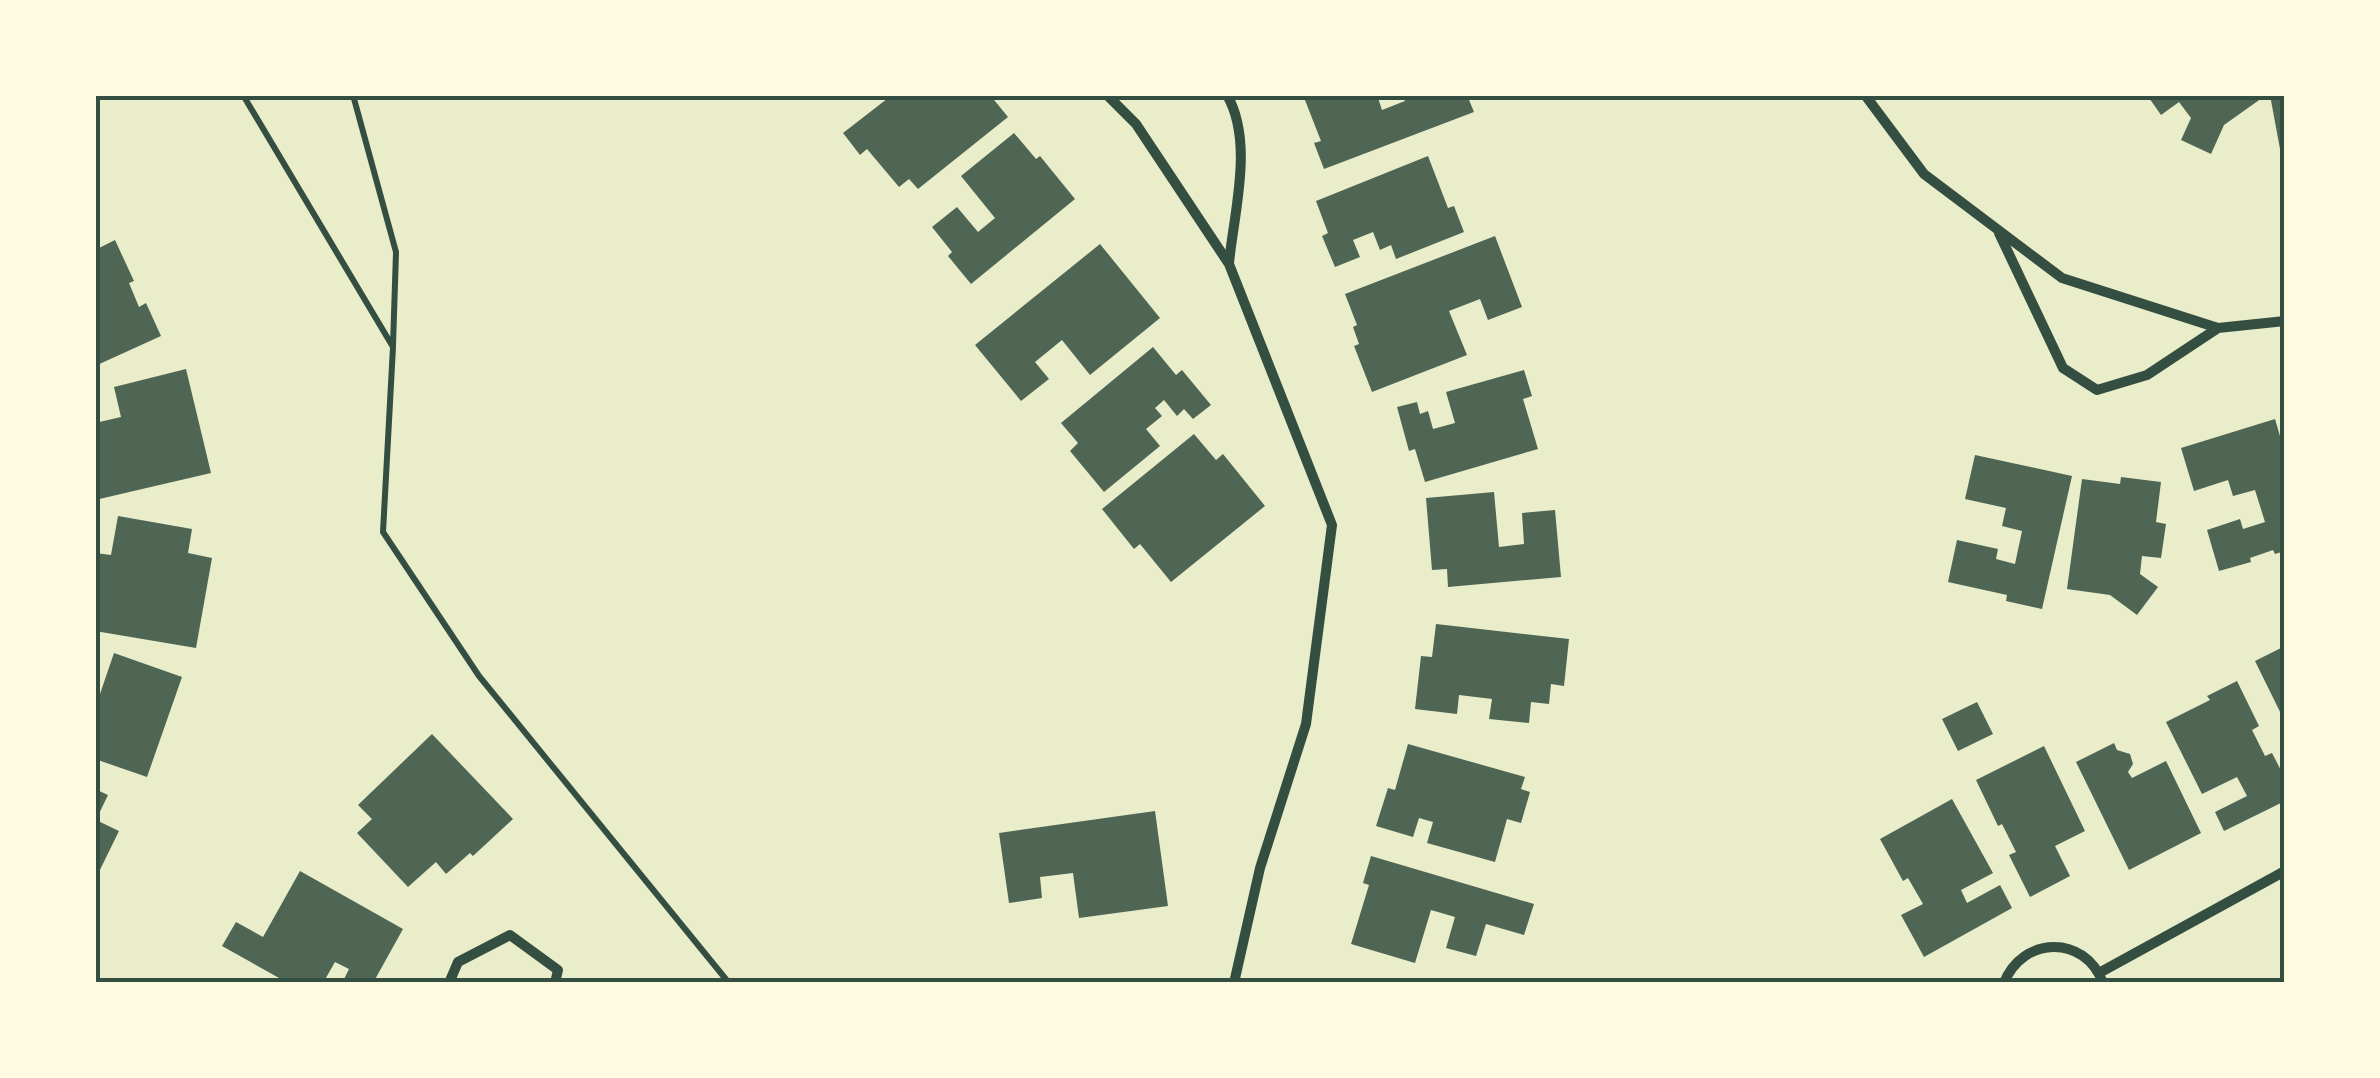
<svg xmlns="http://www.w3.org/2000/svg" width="2380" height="1078" font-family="'Titillium Web',sans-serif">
<rect width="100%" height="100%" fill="#e9edc9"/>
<path fill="#4f6655" d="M892 95H990L1008 117 918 189 909 179 899 187 867 149 860 155 843 133Z
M1303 95H1377L1382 110 1405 101 1403 95H1467L1474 112 1324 169 1314 143 1321 141Z
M2147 95H2260L2262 98 2224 125 2211 154 2181 140 2191 118 2179 102 2161 115Z
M2270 95H2285V148L2280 149Z
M1014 133 1036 159 1040 156 1075 199 971 284 948 256 952 252 932 227 957 207 978 232 995 218 961 176Z
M1428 156 1448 208 1454 206 1464 232 1396 259 1391 245 1380 250 1373 232 1353 240 1360 257 1335 267 1322 236 1328 233 1316 201Z
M1495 236 1522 307 1488 320 1480 299 1449 311 1467 355 1372 392 1354 346 1359 344 1353 327 1357 325 1345 294Z
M115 240 134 281 129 283 139 307 146 303 161 336 95 366V250Z
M1100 244 1160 318 1090 375 1062 340 1035 362 1049 379 1021 401 975 345Z
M1153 347 1176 375 1182 370 1211 405 1193 419 1184 409 1177 416 1164 400 1155 408 1162 416 1146 429 1160 446 1104 492 1070 451 1078 443 1061 423Z
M186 369 211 473 95 500V423L121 417 114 387Z
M1524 370 1532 396 1523 399 1538 449 1425 482 1415 449 1409 451 1397 407 1417 402 1420 414 1428 411 1433 429 1455 423 1446 392Z
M2275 419 2285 453V551L2275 554 2273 550 2250 558 2251 562 2219 571 2207 530 2240 519 2243 529 2265 522 2255 490 2233 496 2228 480 2194 491 2181 448Z
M1194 434 1216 460 1223 454 1265 506 1171 582 1140 544 1134 549 1102 509Z
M1975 455 2072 476 2042 609 2006 601 2007 595 1948 582 1957 540 1998 549 1996 559 2015 564 2022 531 2002 526 2006 508 1965 499Z
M2121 477 2161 482 2156 522 2166 524 2161 558 2142 556 2140 574 2158 587 2137 615 2110 595 2067 589 2082 479 2120 484Z
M1494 492 1499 547 1524 544 1522 513 1555 510 1561 577 1448 587 1447 569 1432 570 1426 498Z
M118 516 192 529 188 553 212 558 196 648 95 631V553L111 555Z
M1436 624 1569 639 1564 686 1551 684 1549 704 1531 702 1529 723 1489 719 1492 699 1459 695 1457 714 1415 709 1421 656 1432 657Z
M2285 646V722L2255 661Z
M114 653 182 677 147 777 95 759V692L100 694Z
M2237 681 2259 726 2252 730 2265 756 2272 753 2285 778V801L2224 831 2215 812 2247 796 2237 777 2202 794 2166 722 2210 700 2207 696Z
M1977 702 1993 734 1958 751 1942 719Z
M432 734 513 819 473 856 470 853 446 874 436 862 408 887 357 833 372 819 358 805Z
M2114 743 2117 750 2130 754 2133 764 2128 772 2132 778 2166 761 2201 833 2129 870 2076 762Z
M1408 744 1525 777 1521 789 1530 792 1521 823 1507 819 1495 862 1427 843 1433 822 1419 818 1413 837 1376 826 1388 788 1395 790Z
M2044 746 2085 831 2055 846 2070 876 2030 897 2009 855 2016 852 2002 824 1998 826 1976 780Z
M95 789 108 795 96 820 119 831 95 880Z
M1952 799 1993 873 1961 890 1967 903 2000 885 2012 908 1924 957 1901 915 1923 904 1908 878 1903 881 1880 839Z
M1155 811 1168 906 1079 918 1073 873 1040 877 1042 898 1009 903 999 833Z
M1371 856 1534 904 1524 935 1486 924 1476 956 1446 948 1455 917 1431 910 1415 963 1351 944 1369 885 1363 883Z
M300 871 403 929 373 983 343 981 349 969 335 962 323 983H288L222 946 236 922 263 937Z"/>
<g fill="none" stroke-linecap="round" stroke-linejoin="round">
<path stroke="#344e41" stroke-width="6" d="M243 95 393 347 383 532 479 676 729 983
M353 95 396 252 393 346"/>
<path stroke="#344e41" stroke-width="10" d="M1107 95 1136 124 1229 264 1332 525 1306 724 1260 868 1234 983
M1227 95C1254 142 1234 212 1229 263
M1865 95 1924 174 2062 278 2218 328 2285 321
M1999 233 2063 368 2097 390 2147 375 2218 328
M2099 973 2285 871
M449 983 458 962 510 935 558 970 555 983
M2004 983C2022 936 2085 934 2103 983"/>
</g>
<rect width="2380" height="1078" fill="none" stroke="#fefae0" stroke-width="195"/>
<rect x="98" y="98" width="2184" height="882" fill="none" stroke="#344e41" stroke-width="4"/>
</svg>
